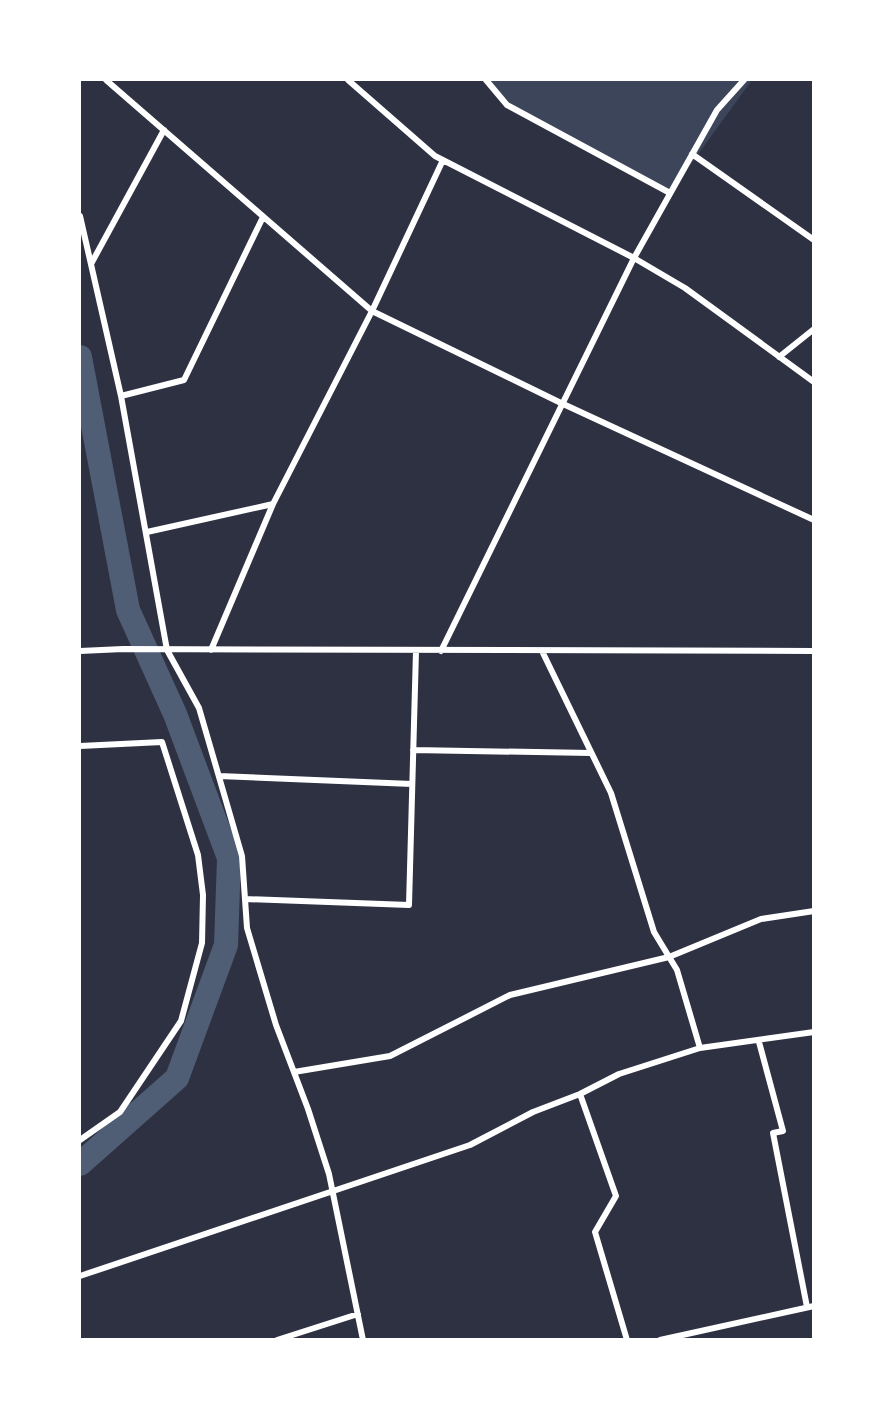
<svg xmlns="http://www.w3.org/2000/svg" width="893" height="1419" font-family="Inter,sans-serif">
<rect width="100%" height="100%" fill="#2d3142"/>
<path fill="#3c4559" d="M488 80H752L670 193 518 111Z"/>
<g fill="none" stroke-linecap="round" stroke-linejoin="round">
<path stroke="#4f5d75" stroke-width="24" d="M80 357 128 610 175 714 229 858 226 945 177 1078 80 1164"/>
<path stroke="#fff" stroke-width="6" d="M106 80 372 311 561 403 814 520
M348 80 435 156 634 258 685 288 814 382
M486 80 507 105 670 193
M692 154 814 240
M80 216 121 396 167 650 199 708 242 856 247 928 276 1025 308 1109 329 1174 363 1340
M91 264 164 130
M779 357 814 329
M121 396 184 380 263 217
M147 532 273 504 372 311 443 160
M211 650 273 504
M80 651 123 649 814 651
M441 651 634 258 717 110 744 80
M542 651 611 793 654 932 677 970 700 1048
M80 746 162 742 198 855 203 895 202 943 181 1021 120 1112 80 1140
M413 750 591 753
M219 776 412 784
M245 899 409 905 416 651
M759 1042 783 1131 773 1133 807 1307
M294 1072 390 1056 510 995 669 957 761 919 814 911
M580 1094 616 1196 595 1232 627 1340
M80 1276 470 1145 533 1112 580 1094 619 1074 700 1048 814 1032
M277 1340 358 1314
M660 1340 814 1306"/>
</g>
<rect width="893" height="1419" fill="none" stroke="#ffffff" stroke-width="162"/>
</svg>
